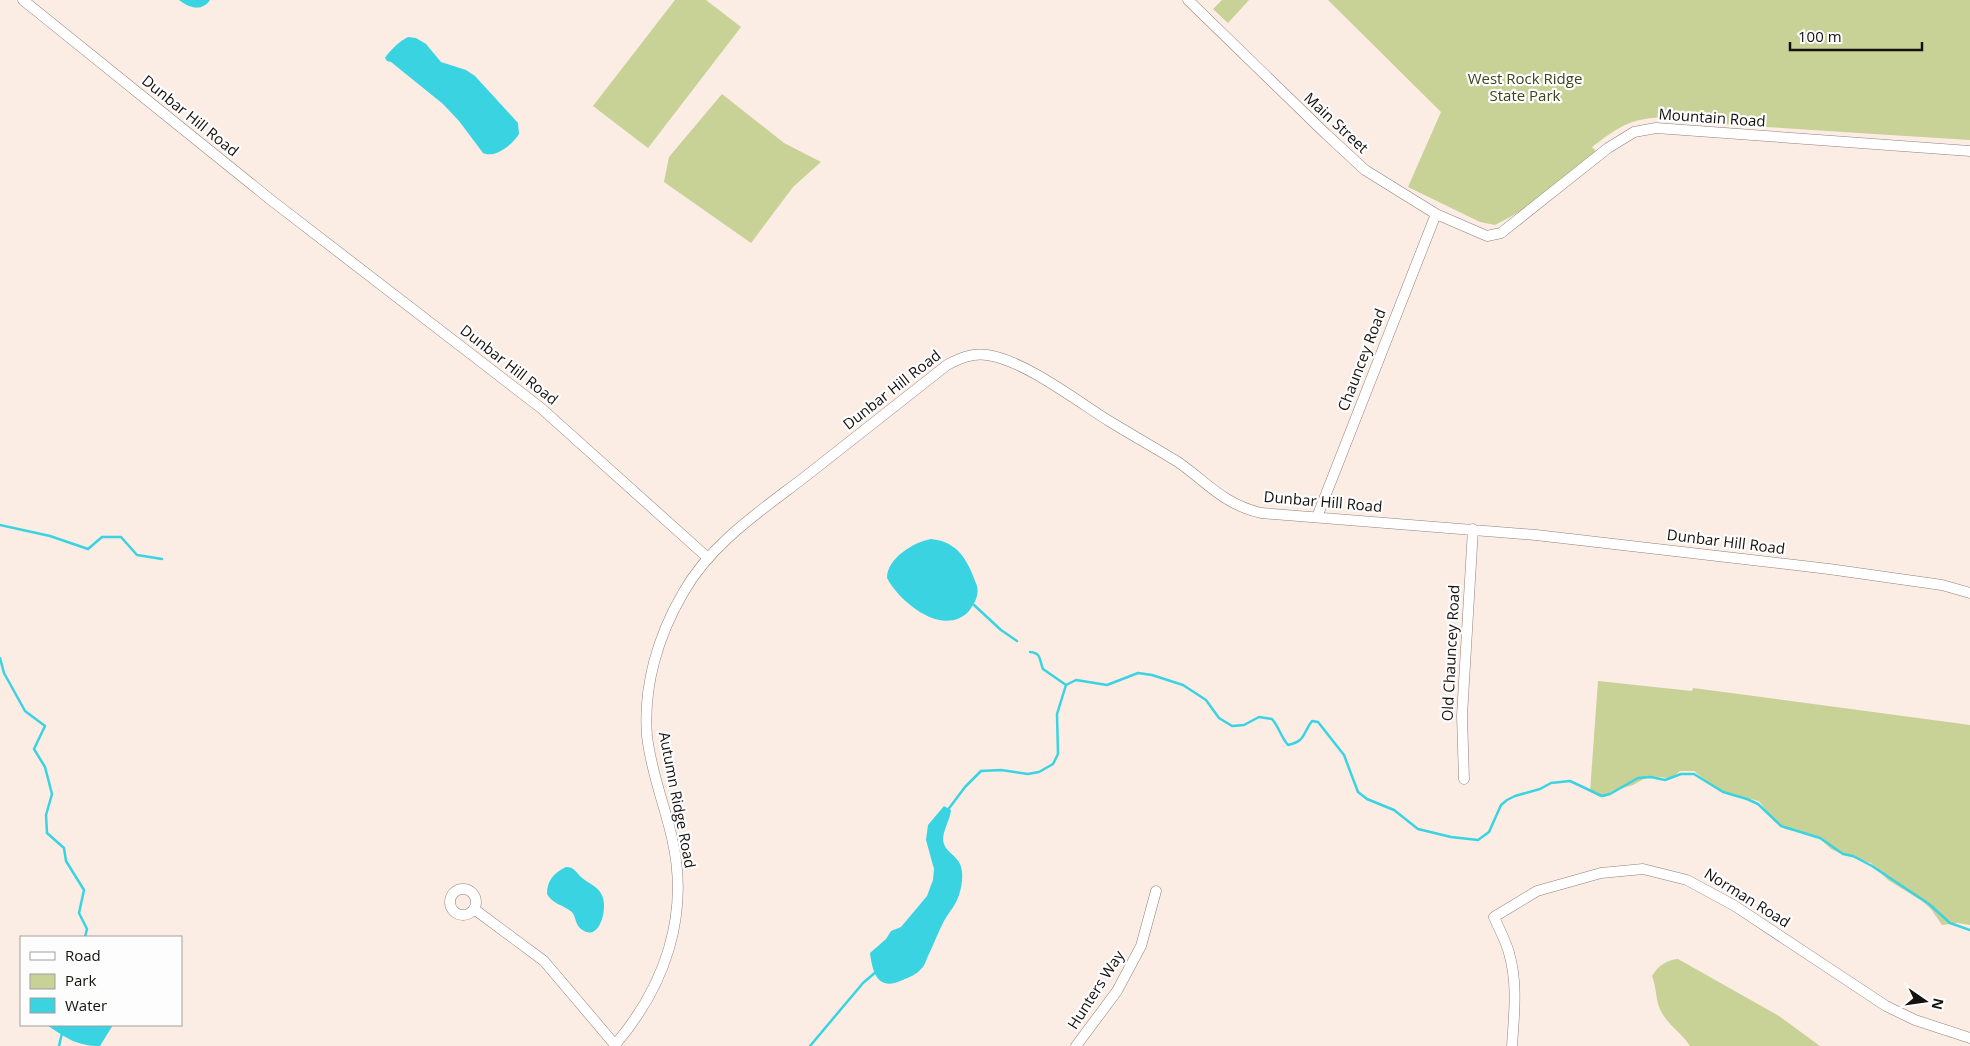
<svg xmlns="http://www.w3.org/2000/svg" width="1970" height="1046" font-family="'Open Sans',sans-serif">
<rect width="100%" height="100%" fill="#fbece4"/>
<path fill="#c8d196" d="M675 0H706L741 27 648 148 593 106Z
M1222 0H1249L1228 23 1213 9Z
M1328 0H1970V140C1892 135 1814 130 1735 125 1706 123 1674 114 1645 119 1624 122 1609 134 1592 147L1596 151 1530 205 1510 217 1495 225 1480 222 1408 187 1441 112Z
M722 94 784 143 821 162 793 187 751 243 664 182 669 157Z
M1598 681 1692 691 1693 688 1970 725V925L1958 923 1942 925 1931 909 1922 901 1888 880 1871 863 1844 855 1831 849 1820 838 1813 835 1785 829 1774 821 1759 801 1719 791 1694 771H1680L1673 777 1668 778 1649 776 1633 785 1613 791 1605 797H1600L1590 792Z
M1678 959 1779 1016 1820 1046H1690C1683 1034 1669 1026 1662 1013 1655 1002 1657 988 1652 976 1658 966 1666 960 1678 959Z"/>
<path fill="#3ad3e2" d="M179 0H210C202 12 189 8 179 0Z
M408 37 416 38 426 44 441 62 466 70 475 76 518 123 519 134C513 144 495 159 483 153L459 121 443 104 391 62 387 61 385 58C390 50 400 41 408 37Z
M931 539C959 542 968 561 977 586 979 596 975 603 969 611 944 638 900 603 887 578 887 558 914 542 931 539Z
M944 806 951 810C950 820 943 830 943 840 944 851 956 855 960 864 964 873 962 886 959 895 956 905 949 912 944 921 938 932 934 944 928 956 926 960 925 966 921 969 917 974 910 977 905 979 879 992 873 976 870 953L886 939 891 931 901 927 927 896 933 880 934 869 926 840 928 825Z
M566 867C574 867 576 872 581 877 589 884 600 887 603 898 607 911 599 943 581 929 575 924 576 917 572 912 564 905 552 904 547 894 547 880 554 873 566 867Z
M47 1025H113L100 1046C77 1046 66 1038 47 1025Z"/>
<g fill="none" stroke-linecap="round" stroke-linejoin="round">
<path stroke="#3ad3e2" stroke-width="2.5" d="M0 525 50 536 88 549 102 537H121L137 555 162 559
M974 605 1001 630 1017 641
M1030 652C1042 653 1039 660 1043 669L1066 685
M0 658 4 673 25 711 45 726 34 749 45 767 52 794 46 815 47 833 64 848 66 861 84 890 79 913 87 929 85 937
M947 811 965 787 981 771 1001 770 1028 774 1039 772 1053 764 1058 754 1057 714 1066 685 1076 680 1107 685 1138 673 1152 675 1183 685 1206 700 1219 718 1232 726 1244 725 1259 717 1272 719C1279 727 1281 737 1288 745 1306 741 1302 734 1312 721L1318 722 1344 755 1358 792 1367 799 1394 810 1418 829 1451 837 1478 840 1489 832 1501 805 1507 800 1515 796 1540 789 1551 783 1570 781 1602 796 1610 794 1638 778 1651 777 1665 780 1681 774H1694L1723 792 1747 799 1758 804 1781 826 1820 838 1843 854 1853 856 1872 866 1929 904 1950 923 1970 930
M59 1046 62 1033
M810 1046 863 983 877 971"/>
<defs>
<path id="minor" d="M23 0 271 200 541 408 708 558
M1188 0 1326 134 1365 170 1436 214 1487 236 1501 233 1608 148 1634 132 1656 128 1970 151
M1317 517 1436 214
M1464 779 1462 716 1473 529
M450 902a13 13 0 1 1 26 0a13 13 0 1 1-26 0Z
M474 909 544 961 616 1046
M614 1046C665 987 690 915 672 838 664 803 651 772 647 736 643 686 658 636 683 593 711 543 762 510 806 476 853 439 900 402 947 365 960 358 972 353 987 355 1024 360 1077 401 1109 421 1132 435 1155 448 1178 462 1208 483 1223 504 1261 513L1536 535 1829 569 1942 585 1970 593
M1076 1046 1117 991 1141 946 1156 891
M1512 1046C1514 1015 1518 984 1509 953 1506 941 1499 929 1494 917L1537 891 1601 873 1643 869 1687 880 1735 906 1886 1006 1915 1020 1970 1038"/>
</defs>
<use href="#minor" stroke="#8f827a" stroke-width="11"/>
<use href="#minor" stroke="#fff" stroke-width="10"/>
</g>
<g text-anchor="middle" stroke-width="4.5" stroke-linejoin="round" paint-order="stroke">
<g font-size="15" fill="#3f431b" stroke="#fdfdfd">
<text x="1525" y="84">West Rock Ridge<tspan x="1525" dy="17">State Park</tspan></text>
</g>
<g font-size="15" fill="#15110e" stroke="#fdfdfd">
<text transform="translate(190 116) rotate(39)" y="5">Dunbar Hill Road</text>
<text transform="translate(1712 118) rotate(4)" y="5">Mountain Road</text>
<text transform="translate(1336 123) rotate(43)" y="5">Main Street</text>
<text transform="translate(1362 360) rotate(-69)" y="5">Chauncey Road</text>
<text transform="translate(509 365) rotate(38)" y="5">Dunbar Hill Road</text>
<text transform="translate(892 390) rotate(-38)" y="5">Dunbar Hill Road</text>
<text transform="translate(1323 502) rotate(5)" y="5">Dunbar Hill Road</text>
<text transform="translate(1726 542) rotate(7)" y="5">Dunbar Hill Road</text>
<text transform="translate(1451 653) rotate(-87)" y="5">Old Chauncey Road</text>
<text transform="translate(677 800) rotate(79)" y="5">Autumn Ridge Road</text>
<text transform="translate(1747 898) rotate(32)" y="5">Norman Road</text>
<text transform="translate(1096 990) rotate(-57)" y="5">Hunters Way</text>
</g>
</g>
<rect x="20" y="936" width="162" height="90" fill="#fdfdfd" stroke="#a09f9d"/>
<rect x="30" y="952" width="25" height="8" fill="#ffffff" stroke="#a09f9d"/>
<text x="65" y="961" font-size="15" fill="#15110e">Road</text>
<rect x="30" y="974" width="25" height="15" fill="#c8d196" stroke="#a09f9d"/>
<text x="65" y="986" font-size="15" fill="#15110e">Park</text>
<rect x="30" y="998" width="25" height="15" fill="#3ad3e2" stroke="#a09f9d"/>
<text x="65" y="1011" font-size="15" fill="#15110e">Water</text>
<g transform="translate(1925 1001) rotate(103)" stroke="#fdfdfd" stroke-width="4" paint-order="stroke">
<path d="M0-4L9 19L0 12L-9 19Z" fill="#15110e"/>
<text y="-8" font-size="14" font-weight="bold" text-anchor="middle" fill="#15110e">N</text>
</g>
<path d="M1790 42v8h132v-8" fill="none" stroke="#15110e" stroke-width="2.5"/>
<text x="1798" y="42" font-size="15" fill="#15110e" stroke="#fdfdfd" stroke-width="4" paint-order="stroke">100 m</text>
</svg>
